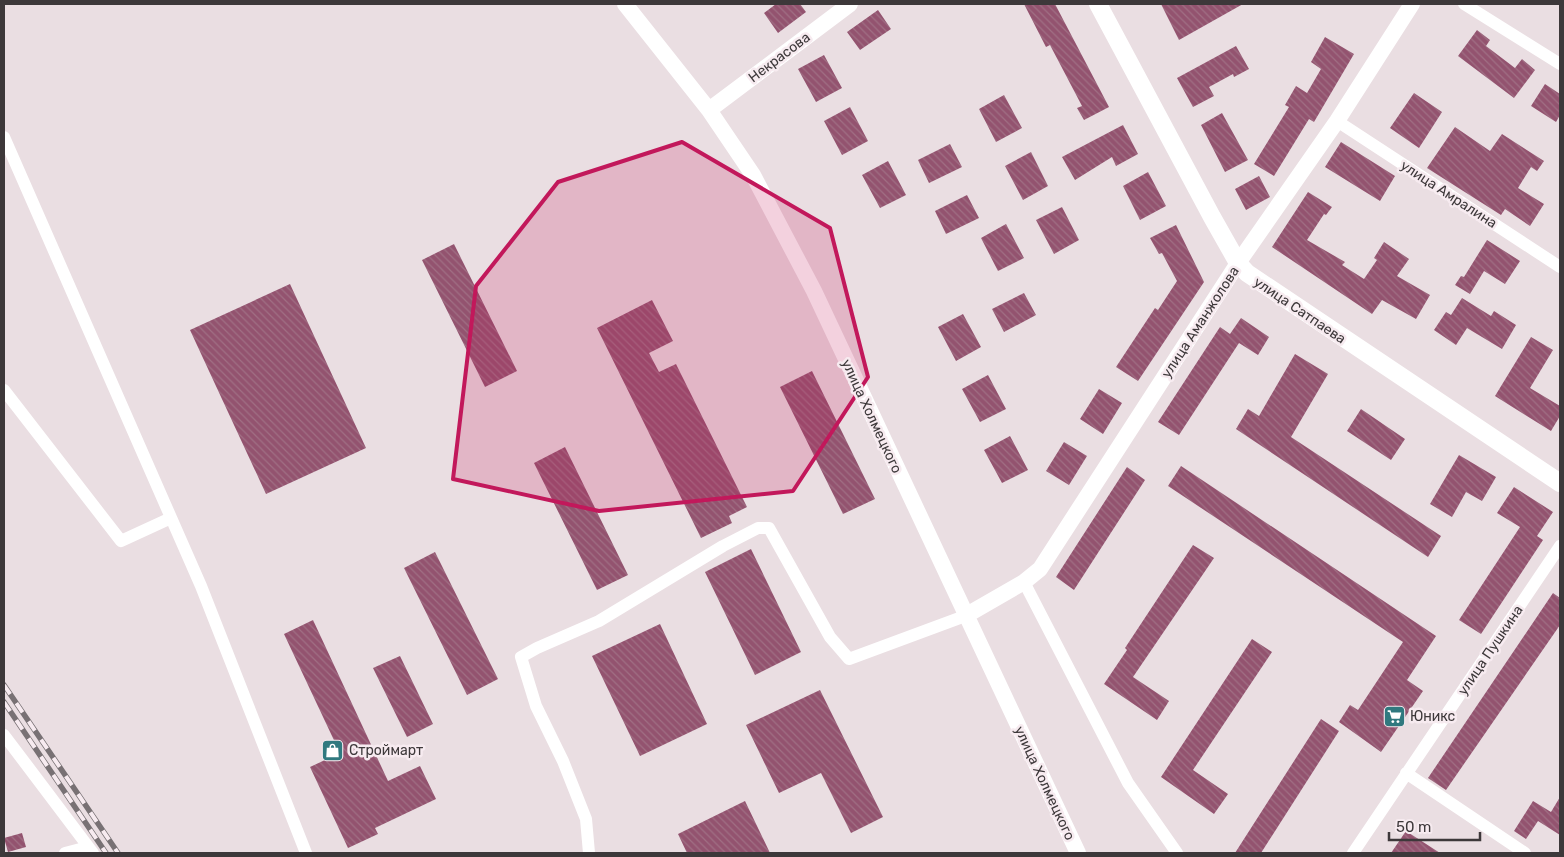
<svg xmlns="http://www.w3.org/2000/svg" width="1564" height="857" font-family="Rubik,sans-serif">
<defs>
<pattern id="building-back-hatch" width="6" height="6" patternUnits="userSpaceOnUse" patternTransform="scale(1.25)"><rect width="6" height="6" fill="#93536f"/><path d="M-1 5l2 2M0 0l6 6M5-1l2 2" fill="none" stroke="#a06f84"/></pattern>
</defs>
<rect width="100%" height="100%" fill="#eadee2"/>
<path fill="url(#building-back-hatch)" d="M776 4H800L806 12 778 33 764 13Z
M1024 4H1055L1109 107 1084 120 1077 108 1082 106 1050 45 1046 47Z
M1161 4H1243L1179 40Z
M878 10 891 29 860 50 847 32Z
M1477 30 1490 40 1486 46 1515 68 1522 59 1535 70 1514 98 1458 56Z
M1325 37 1354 54 1314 122 1309 119 1274 176 1254 164 1289 107 1285 105 1296 86 1307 93 1321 69 1311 62Z
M1236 46 1249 69 1234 77 1233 74 1209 87 1214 96 1193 107 1177 78Z
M824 55 842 88 816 102 798 69Z
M1545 84 1560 94V115L1556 122 1531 106Z
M1414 93 1442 112 1419 148 1390 128Z
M1004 95 1022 128 996 142 979 109Z
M850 107 868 141 842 155 824 121Z
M1222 113 1248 160 1225 172 1201 125Z
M1123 125 1138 154 1116 166 1112 157 1075 180 1062 157Z
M1455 127 1490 151 1502 134 1544 161 1537 171 1531 167 1518 188 1544 204 1530 226 1505 209 1501 215 1427 168Z
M1341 142 1395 176 1380 201 1325 167Z
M950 144 962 167 929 183 918 160Z
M1031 152 1048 186 1023 200 1005 166Z
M888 161 906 195 880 208 862 175Z
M1148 172 1166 206 1140 220 1123 186Z
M1259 176 1270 197 1246 210 1235 189Z
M1308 192 1332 207 1326 215 1324 214 1307 240 1345 262 1342 265 1364 279 1377 260 1374 258 1384 242 1409 259 1397 276 1430 295 1416 319 1382 300 1372 314 1272 247Z
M967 195 979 218 946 234 935 211Z
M1062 207 1079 240 1054 254 1036 220Z
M1006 224 1024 258 998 271 981 238Z
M1176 225 1204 282 1138 381 1116 367 1155 308 1158 310 1177 281 1162 253 1159 254 1150 238Z
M1487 240 1520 261 1505 284 1484 271 1470 294 1455 285 1461 276 1464 277Z
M454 244 517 371 485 387 422 260Z
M290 284 366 448 266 494 190 330Z
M1024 293 1036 315 1004 332 992 309Z
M1462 298 1491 316 1494 311 1516 325 1502 349 1467 328 1456 345 1434 330 1446 312 1451 315Z
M652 300 673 341 649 353 659 372 676 364 747 507 729 516 732 523 701 538 597 328Z
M963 314 981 347 956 361 938 327Z
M1241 318 1269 337 1258 355 1239 343 1179 435 1158 422 1220 327 1230 334Z
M1531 337 1553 350 1530 388 1560 406V416L1551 431 1495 396Z
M1295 354 1328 374 1291 437 1441 536 1428 557 1236 429 1248 409 1259 416Z
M812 371 875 499 843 514 780 387Z
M988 375 1006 409 980 422 962 389Z
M1099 389 1122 403 1103 434 1080 419Z
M1361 409 1405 439 1391 460 1347 431Z
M1010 436 1028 470 1002 483 984 450Z
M1064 442 1087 456 1069 485 1046 471Z
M565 447 628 575 597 590 534 463Z
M1459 455 1496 477 1482 501 1466 492 1452 517 1430 504Z
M1181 466 1436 636 1407 680 1423 691 1381 752 1339 722 1350 705 1358 710 1403 642 1168 486Z
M1127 467 1145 480 1074 590 1056 577Z
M1514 487 1553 512 1537 536 1543 540 1481 634 1459 620 1520 527 1497 513Z
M1193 545 1214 558 1133 677 1169 701 1157 720 1104 684 1127 650 1125 648Z
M751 549 801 652 755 675 705 572Z
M435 552 498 679 467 695 404 568Z
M1553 593 1560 598V625L1446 790 1428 778Z
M313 620 388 781 420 766 436 799 375 828 378 834 348 848 310 767 340 753 284 634Z
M660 624 707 724 640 756 592 656Z
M1252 639 1272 652 1193 770 1228 794 1214 814 1161 777Z
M400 656 433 724 407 737 373 668Z
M820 690 883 817 851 833 821 773 779 793 746 725Z
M1321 719 1339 731 1261 853H1235Z
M1560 797V835L1538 821 1526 839 1514 831 1533 801 1551 812Z
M745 801 770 853H687L678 834Z
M1406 831 1440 853H1391Z
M22 833 26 847 8 852 4 838Z"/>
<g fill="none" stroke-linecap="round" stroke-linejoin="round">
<path stroke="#fff" stroke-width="12" d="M1464 4 1560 64
M1337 121 1560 267
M4 137 201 586 306 853
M4 390 121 541 171 518
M1024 582 1128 783 1177 853
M4 735 93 853
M1406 773 1525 853
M65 853 88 847
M589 853 586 819 563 761 536 706 521 657 537 648 599 621 723 546 758 528H769L830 637 849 659 965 616
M1353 853 1560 546"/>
<path stroke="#fff" stroke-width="16" d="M625 4 709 110 753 175 814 291 1078 853
M709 110 850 4
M965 616 1024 582 1040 569 1238 263 1337 121 1412 4"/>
<path stroke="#fff" stroke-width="18" d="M1098 4 1212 217 1238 263 1247 273 1560 483"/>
<defs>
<path id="rail" d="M4 685 118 853
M4 702 106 853"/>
</defs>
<use href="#rail" stroke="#787174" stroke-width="5.5"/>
<use href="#rail" stroke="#f7ebf0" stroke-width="4" stroke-dasharray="11" stroke-linecap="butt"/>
</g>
<path fill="#c2185b" fill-opacity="0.2" stroke="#c2185b" stroke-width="4" stroke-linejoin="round" d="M682 142 830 228 868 377 793 491 599 511 453 479 476 286 558 182Z"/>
<defs>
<symbol id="supermarket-square" viewBox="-11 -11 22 22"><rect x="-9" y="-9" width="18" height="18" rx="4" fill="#30797f" stroke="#f7ebf0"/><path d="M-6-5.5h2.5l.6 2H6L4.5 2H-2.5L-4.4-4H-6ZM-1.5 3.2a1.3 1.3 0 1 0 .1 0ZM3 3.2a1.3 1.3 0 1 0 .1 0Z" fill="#fff"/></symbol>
<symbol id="shop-square" viewBox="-11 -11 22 22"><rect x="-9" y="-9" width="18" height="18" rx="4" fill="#30797f" stroke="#f7ebf0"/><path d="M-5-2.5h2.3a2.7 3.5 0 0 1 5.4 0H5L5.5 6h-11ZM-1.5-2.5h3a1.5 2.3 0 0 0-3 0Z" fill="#fff"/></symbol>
</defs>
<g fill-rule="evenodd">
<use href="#supermarket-square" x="1382" y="704" width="25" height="25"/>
<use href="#shop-square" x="320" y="738" width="25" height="25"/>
</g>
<g text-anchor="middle" stroke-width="5" stroke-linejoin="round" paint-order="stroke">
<g font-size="14" fill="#3d383a" stroke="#f7ebf0">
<text transform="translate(779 57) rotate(-37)" y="5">Некрасова</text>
<text transform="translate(1449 194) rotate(33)" y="5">улица Амралина</text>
<text transform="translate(1300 310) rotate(34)" y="5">улица Сатпаева</text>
<text transform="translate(1200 322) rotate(-57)" y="5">улица Аманжолова</text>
<text transform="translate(872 416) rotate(65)" y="5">улица Холмецкого</text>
<text transform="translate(1490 650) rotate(-56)" y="5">улица Пушкина</text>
<text transform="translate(1045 783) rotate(65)" y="5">улица Холмецкого</text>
</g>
<g font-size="14" fill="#3d383a" stroke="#f7ebf0" text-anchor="start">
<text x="1410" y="721">Юникс</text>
<text x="349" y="755">Строймарт</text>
</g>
</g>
<rect width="1564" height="857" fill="none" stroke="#3d383a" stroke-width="10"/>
<path d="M1389 832v8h91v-8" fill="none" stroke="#3d383a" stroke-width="2.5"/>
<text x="1396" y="832" font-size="15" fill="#3d383a" stroke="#f7ebf0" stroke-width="4" paint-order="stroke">50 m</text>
</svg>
